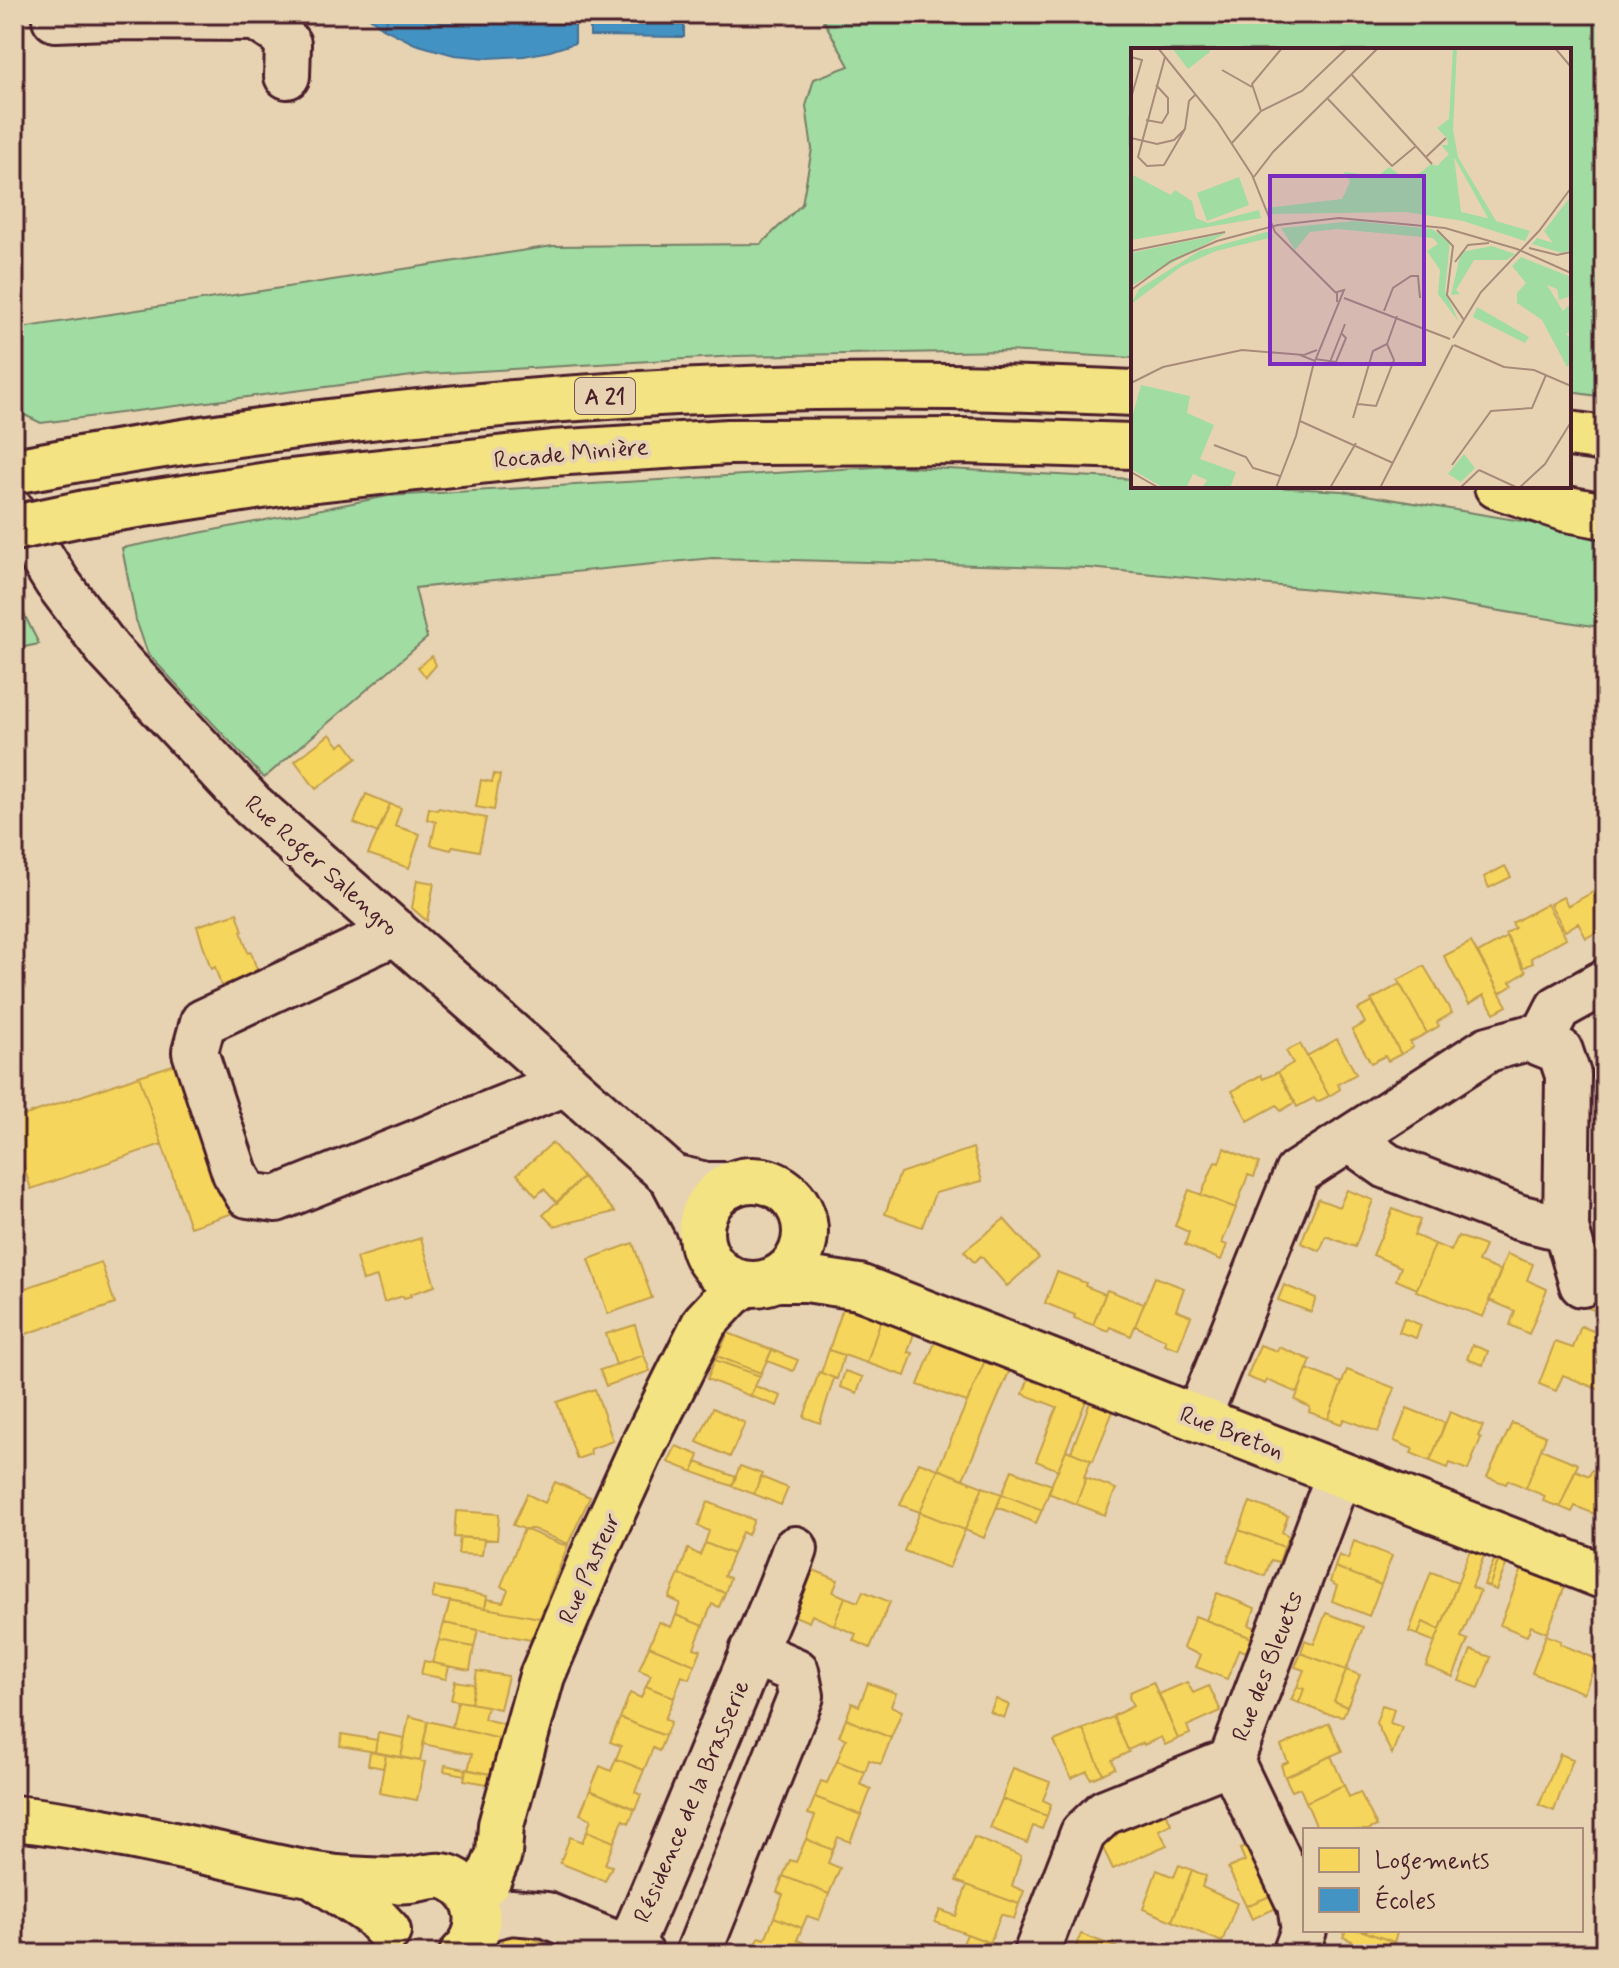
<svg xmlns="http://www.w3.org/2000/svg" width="1619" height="1968" font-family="Mynerve,sans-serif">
<rect width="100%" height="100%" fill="#e7d3b1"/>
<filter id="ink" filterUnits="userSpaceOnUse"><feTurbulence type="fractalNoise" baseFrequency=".0125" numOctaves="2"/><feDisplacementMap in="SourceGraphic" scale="16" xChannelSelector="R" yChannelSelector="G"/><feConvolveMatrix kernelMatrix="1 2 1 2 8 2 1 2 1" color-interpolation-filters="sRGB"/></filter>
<g filter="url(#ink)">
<path fill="#a1dca2" stroke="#767e66" stroke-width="2" d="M820 14H1605V397L1569 392V50H1133V358L1005 351 737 356 428 374 41 423 14 410V329L553 246 761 244 802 204 812 149 806 106 814 79 849 66Z
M893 466 1133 479V486H1256L1342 491 1605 535V628L1439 601 1089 568 712 558 415 588 427 638 264 778 148 654 136 620 122 548 388 496Z
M14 594 39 644 14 649Z"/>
<path fill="#f6d55c" stroke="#c29e4d" stroke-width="2" d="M432 656 436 665 426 677 418 667Z
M330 734 339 746 345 742 357 758 316 789 295 761Z
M494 774 500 775 494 810 476 807 481 780 492 782Z
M366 794 390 804 378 833 354 823Z
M390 804 401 808 395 826 420 834 409 868 368 854Z
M429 808 437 810 439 808 486 818 479 851 453 846 451 850 431 845 436 822 427 819Z
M1505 866 1511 877 1489 888 1484 877Z
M417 880 434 883 427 921 412 908Z
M1605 881V928L1586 938 1578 923 1565 931 1550 904 1563 897 1568 906 1600 888 1598 886Z
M1547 904 1566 938 1531 958 1533 963 1523 968 1505 934 1515 928 1512 923Z
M237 913 243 931H241L248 953 251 952 258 973 221 986 215 967 211 969 197 926Z
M1507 937 1526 972 1510 982 1513 985 1500 993 1478 953Z
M1471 942 1507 1006 1494 1013 1484 995 1469 1004 1444 956Z
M1424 966 1452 1013 1437 1022 1439 1026 1427 1033 1398 980Z
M1400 984 1427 1033 1410 1042 1413 1047 1401 1054 1371 1000Z
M1373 1002 1401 1054 1388 1061 1385 1056 1371 1063 1352 1030 1365 1023 1358 1009Z
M1337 1039 1356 1074 1338 1084 1340 1089 1329 1096 1307 1056Z
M1300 1044 1329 1096 1317 1102 1314 1098 1297 1107 1278 1072 1293 1063 1286 1051Z
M185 1061 236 1212 190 1227 139 1076Z
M1278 1072 1295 1102 1281 1111 1277 1105 1248 1121 1232 1091 1261 1075 1263 1079Z
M139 1076 162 1144 31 1189 14 1137V1119Z
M1605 1135V1161L1596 1157Z
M552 1143 583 1177 557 1203 544 1189 536 1196 517 1174Z
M973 1148 982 1181 935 1193 922 1227 885 1214 900 1173Z
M1224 1148 1259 1163 1254 1177 1248 1175 1236 1208 1201 1195 1215 1162 1219 1163Z
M583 1177 615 1212 554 1226 543 1215Z
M1189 1190 1236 1208 1222 1243 1227 1245 1221 1260 1185 1245 1189 1232 1175 1226Z
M1347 1190 1373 1200 1355 1247 1326 1236 1320 1251 1301 1243 1318 1199 1339 1207Z
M1393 1209 1420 1220 1414 1235 1435 1244 1417 1289 1396 1280 1401 1267 1373 1255Z
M1605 1216V1259L1591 1254Z
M1004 1219 1039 1258 1007 1286 981 1256 974 1262 964 1251Z
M1458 1236 1485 1246 1478 1262 1501 1271 1483 1317 1416 1291 1435 1244 1451 1251Z
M421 1238 435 1286 410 1294 411 1296 404 1298 403 1296 384 1302 377 1277 363 1281 356 1258Z
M633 1243 652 1298 608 1314 589 1259Z
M1507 1254 1533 1264 1527 1280 1547 1289 1529 1334 1510 1325 1515 1311 1489 1300Z
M101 1262 115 1304 14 1338V1292Z
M1057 1272 1086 1283 1085 1286 1105 1294 1093 1325 1074 1318 1075 1315 1045 1303Z
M1155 1277 1184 1288 1176 1310 1191 1316 1178 1349 1164 1344 1166 1340 1135 1326Z
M1599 1282 1605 1285V1314L1588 1308Z
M1284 1285 1316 1298 1311 1312 1278 1300Z
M1107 1290 1144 1304 1131 1336 1110 1327 1108 1331 1093 1325Z
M843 1308 881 1319 867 1363 829 1350Z
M1404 1318 1421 1325 1416 1338 1399 1332Z
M881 1319 915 1330 908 1352 913 1353 905 1376 867 1363Z
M635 1325 644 1355 616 1365 606 1334Z
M1581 1326 1605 1336V1361L1598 1374 1605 1377V1392L1563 1375 1556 1391 1539 1384 1555 1342 1573 1348Z
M728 1333 772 1350 761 1373 717 1356Z
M937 1337 987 1356 967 1402 918 1385Z
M1260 1345 1277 1351 1279 1347 1311 1360 1298 1393 1267 1380 1265 1384 1247 1377Z
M1472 1345 1488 1351 1483 1365 1467 1359Z
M772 1350 798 1360 793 1371 767 1361Z
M829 1350 844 1355 837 1379 821 1373Z
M644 1355 650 1371 606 1386 600 1370Z
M717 1356 761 1373 760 1376 715 1360Z
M987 1356 1012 1365 963 1479 938 1469Z
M715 1360 760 1376 750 1396 707 1379Z
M1307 1369 1342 1383 1328 1419 1309 1412 1310 1407 1295 1400Z
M1347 1370 1395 1388 1378 1432 1344 1419 1341 1424 1328 1419Z
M845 1371 863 1377 857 1393 840 1387Z
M819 1372 834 1378 820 1423 804 1417Z
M1031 1372 1088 1396 1058 1470 1036 1461 1057 1407 1023 1394Z
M755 1386 781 1396 777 1406 750 1396Z
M595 1389 613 1441 590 1449 591 1454 577 1459 557 1402Z
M1092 1397 1115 1406 1093 1461 1071 1452Z
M713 1408 745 1423 730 1457 697 1442Z
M1407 1408 1445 1423 1430 1461 1411 1453 1413 1449 1394 1441Z
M1450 1412 1483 1426 1478 1436 1481 1438 1468 1470 1450 1463 1448 1468 1430 1461Z
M1512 1423 1546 1436 1526 1488 1508 1480 1506 1484 1487 1477Z
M676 1446 699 1455 693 1472 668 1462Z
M1541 1449 1578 1464 1560 1507 1543 1501 1545 1496 1526 1488Z
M1066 1450 1091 1460 1084 1477 1086 1478 1076 1504 1048 1493Z
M696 1462 736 1477 732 1486 693 1472Z
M919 1462 938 1469 920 1512 900 1505Z
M740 1466 762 1474 754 1494 732 1486Z
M938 1469 983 1487 965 1530 920 1512Z
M1012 1470 1052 1485 1042 1510 1002 1494Z
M1575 1470 1589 1476 1592 1470 1605 1475V1518L1575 1506 1572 1512 1560 1507Z
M761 1477 788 1488 781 1505 754 1494Z
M1086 1478 1116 1489 1105 1515 1076 1504Z
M555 1482 590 1497 568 1544 533 1529H524L513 1525 527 1494 545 1503Z
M983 1487 1002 1494 984 1538 965 1530Z
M1002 1494 1042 1510 1036 1523 997 1507Z
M708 1502 754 1520 748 1535 742 1532 733 1554 705 1543 709 1531 698 1526Z
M1250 1502 1288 1516 1282 1532 1289 1536 1284 1547 1239 1530Z
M456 1511 499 1514 497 1540 454 1537Z
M920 1512 965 1530 949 1568 904 1551Z
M524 1529 561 1544 568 1545 540 1618 485 1608 487 1599 503 1602 508 1590 501 1586Z
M1239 1530 1284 1547 1279 1562 1271 1560 1265 1576 1227 1561Z
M460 1537 484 1539 482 1555 458 1554Z
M1354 1541 1392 1556 1381 1585 1335 1567 1339 1555 1348 1559Z
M705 1543 733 1554 724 1576 730 1578 725 1593 679 1574 688 1549 700 1555Z
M1471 1547 1485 1553 1472 1587 1480 1591 1461 1637 1468 1640 1453 1677 1426 1666Z
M1495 1558 1499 1559 1489 1587 1484 1585Z
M1499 1559 1507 1563 1496 1590 1489 1587Z
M1335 1567 1381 1585 1369 1616 1332 1601 1337 1586 1330 1582Z
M811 1569 838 1580 833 1592 845 1597 834 1625 812 1615 809 1622 792 1615Z
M1522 1569 1565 1586 1547 1633 1531 1626 1527 1636 1500 1625Z
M1431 1572 1458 1582 1440 1630 1423 1622 1418 1635 1409 1632Z
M679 1574 725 1593 719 1607 712 1604 703 1626 676 1615 680 1603 669 1598Z
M435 1586 487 1596 485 1608 432 1598Z
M863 1591 890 1602 870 1648 853 1640 856 1634 834 1625 845 1597 858 1602Z
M1217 1593 1255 1608 1249 1625 1256 1628 1252 1638 1206 1620Z
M450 1601 485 1608 540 1618 531 1640 444 1623Z
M1326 1613 1363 1627 1346 1670 1301 1653 1305 1640 1314 1644Z
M676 1615 703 1626 694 1648 701 1650 695 1665 649 1646 659 1622 671 1627Z
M1195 1616 1252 1638 1246 1652 1239 1649 1227 1679 1196 1667 1201 1655 1183 1648Z
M1423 1622 1440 1630 1435 1642 1418 1635Z
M444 1623 478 1630 474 1647 439 1640Z
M1546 1635 1561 1641 1560 1644 1597 1659 1584 1693 1532 1673Z
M439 1640 474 1647 470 1670 432 1663Z
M649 1646 695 1665 689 1679 682 1676 674 1698 646 1686 651 1675 639 1670Z
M1471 1650 1491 1657 1479 1688 1459 1681Z
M1301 1653 1346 1670 1334 1701 1347 1707 1343 1716 1327 1714 1299 1703 1304 1689 1297 1687 1304 1670 1295 1667Z
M424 1661 449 1666 446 1679 421 1674Z
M1346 1670 1360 1675 1347 1707 1334 1701Z
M477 1671 508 1676 500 1709 471 1703Z
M455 1681 474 1684 471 1703 451 1700Z
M1153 1682 1178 1739 1165 1745 1161 1737 1144 1745 1143 1743 1128 1750 1113 1716 1133 1706 1129 1697 1130 1692Z
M1187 1682 1193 1693 1209 1686 1221 1711 1187 1726 1190 1734 1178 1739 1159 1694Z
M868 1683 896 1693 891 1706 902 1711 891 1738 846 1719 852 1703 859 1706Z
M646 1686 674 1698 665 1719 671 1722 665 1736 620 1718 630 1693 641 1698Z
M1297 1687 1304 1689 1299 1703 1291 1700Z
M996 1699 1009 1705 1004 1718 990 1712Z
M458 1701 487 1706 484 1719 504 1724 500 1739 452 1727Z
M1382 1705 1394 1709 1390 1723 1402 1727 1392 1754 1376 1723Z
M409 1716 428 1721 420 1761 401 1757Z
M1113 1717 1129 1752 1112 1760 1115 1768 1103 1774 1083 1729Z
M620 1718 665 1736 659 1751 653 1748 644 1770 616 1759 621 1746 610 1742Z
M846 1719 891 1738 881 1764 869 1760 865 1772 837 1761 846 1739 839 1736Z
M428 1721 500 1739 491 1774 468 1770 472 1754 423 1744Z
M1329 1723 1342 1751 1285 1777 1281 1765 1288 1762 1281 1746Z
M1083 1729 1103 1774 1091 1779 1087 1771 1071 1778 1054 1741Z
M378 1733 405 1738 401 1757 375 1752Z
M342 1734 377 1740 375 1752 340 1746Z
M370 1752 386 1755 383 1768 368 1765Z
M1560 1754 1573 1759 1554 1811 1539 1805Z
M386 1755 425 1762 417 1800 379 1793Z
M1331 1756 1344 1785 1306 1802 1300 1788 1292 1791 1285 1777Z
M616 1759 644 1770 635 1792 641 1795 635 1809 590 1790 600 1766 611 1771Z
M837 1761 865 1772 860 1784 871 1789 861 1815 815 1797 821 1781 827 1783Z
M445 1765 466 1769 465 1775 444 1771Z
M1013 1768 1050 1782 1043 1800 1051 1804 1047 1816 1002 1799Z
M466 1769 491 1774 488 1784 464 1780Z
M1344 1785 1349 1797 1360 1792 1377 1826 1368 1830H1318L1306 1802Z
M590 1790 635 1809 629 1823 623 1820 614 1842 587 1831 591 1819 580 1814Z
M815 1797 861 1815 850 1842 838 1837 833 1850 806 1839 815 1816 808 1814Z
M1002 1799 1047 1816 1042 1829 1033 1826 1027 1843 990 1828Z
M1165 1810 1171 1824 1159 1830 1167 1845 1113 1869 1101 1844 1116 1836 1115 1834Z
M587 1831 614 1842 605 1864 612 1866 605 1881 560 1863 570 1837 582 1842Z
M974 1837 1021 1856 1012 1886 1024 1891 1019 1904 956 1881Z
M806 1839 833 1850 828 1863 840 1868 829 1894 783 1876 790 1860 796 1862Z
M1253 1844 1275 1894 1246 1906 1228 1868 1245 1861 1240 1849Z
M1179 1865 1192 1870 1172 1921 1143 1909 1157 1870 1174 1877Z
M1192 1870 1206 1876 1202 1887 1237 1903 1222 1942 1172 1921Z
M783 1876 829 1894 819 1920 807 1916 802 1928 774 1917 783 1895 777 1892Z
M967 1885 1019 1904 1014 1919 1001 1914 990 1943 935 1922 940 1910 956 1916Z
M1275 1894 1281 1906 1252 1919 1246 1906Z
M774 1917 802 1928 797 1940 809 1945 805 1954H752L759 1937 765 1939Z
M506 1928 572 1954H505L500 1952Z
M1346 1930H1360L1394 1942 1390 1954H1347L1352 1941 1343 1937Z
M1360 1930H1398L1394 1942Z
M967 1934 994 1944 990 1954H944L948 1943 961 1949Z
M1081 1934 1121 1949 1119 1954H1073Z"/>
<path fill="#4393c3" stroke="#457095" stroke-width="2" d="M372 14H390L383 28 367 16H372Z
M390 14H575V43L550 51 524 56 488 58 454 55 415 44 383 28Z
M590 14H684V37L590 36Z"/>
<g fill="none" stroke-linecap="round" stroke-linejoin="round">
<defs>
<path id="minor" d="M55 14V19L108 17 256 18 279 33 288 44 287 76
M14 513 57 582 109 651 252 805 672 1177 701 1232
M396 932 203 1022 195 1052 235 1173 248 1195 276 1199 566 1083
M1540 1043 1558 1008 1605 982
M1349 1139 1387 1166 1518 1217 1566 1229
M672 1177 706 1185H731
M1198 1418 1297 1173 1488 1049 1528 1038 1560 1051 1568 1075 1566 1229 1582 1284
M1231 1761 1300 1905 1304 1930 1295 1954
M478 1923 491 1917 511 1912 546 1915 641 1954
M628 1950C666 1864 701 1777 737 1691 756 1643 778 1598 795 1549
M698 1954 801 1696 796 1671 752 1652
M1036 1954 1083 1833 1105 1812 1231 1761 1339 1474"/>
<path id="major" d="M701 1232a52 52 0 1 1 104 0a52 52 0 1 1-104 0Z
M776 1279H806L859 1287 1605 1577
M14 1818C81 1825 146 1839 211 1853 253 1862 294 1873 337 1878 361 1880 386 1882 410 1880 427 1878 440 1871 456 1881 483 1898 484 1934 462 1954
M319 1879 373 1915 388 1931
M472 1897 488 1880 499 1854 501 1825 542 1676 595 1551 642 1448 705 1322 731 1294 746 1284"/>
<path id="highway" d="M1569 434 1605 439
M14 471C255 425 501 398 746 389 875 384 1004 387 1133 393
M1497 486 1567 509 1605 516
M85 513 281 483 552 453 728 442 961 441 1133 446"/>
</defs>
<use href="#minor" stroke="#4a1f2b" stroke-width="50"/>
<use href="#major" stroke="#4a1f2b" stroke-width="50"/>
<use href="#highway" stroke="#4a1f2b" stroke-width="50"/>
<use href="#minor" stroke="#e7d3b1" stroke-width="44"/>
<use href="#major" stroke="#f4e382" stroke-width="44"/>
<use href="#highway" stroke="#f4e382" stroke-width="44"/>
<defs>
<path id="highway-bridge" d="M14 528 85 513"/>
</defs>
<use href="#highway-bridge" stroke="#4a1f2b" stroke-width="50" stroke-linecap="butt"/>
<use href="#highway-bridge" stroke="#f4e382" stroke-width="44"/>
</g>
</g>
<g text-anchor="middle" stroke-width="8" stroke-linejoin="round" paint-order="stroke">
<rect fill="#e7d3b1" stroke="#795553" stroke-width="2" x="575" y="378" width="60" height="36" rx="6"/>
<g font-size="22" font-weight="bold" fill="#4a1f2b">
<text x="605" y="404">A 21</text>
</g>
<g font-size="24" fill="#4a1f2b" stroke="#e7d3b1">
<text transform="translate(571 453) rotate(-5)" y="8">Rocade Minière</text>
<text transform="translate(322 865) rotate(42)" y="8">Rue Roger Salengro</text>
<text transform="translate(1232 1432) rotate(21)" y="8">Rue Breton</text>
<text transform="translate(589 1568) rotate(-66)" y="8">Rue Pasteur</text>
<text transform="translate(1267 1666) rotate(-69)" y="8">Rue des Bleuets</text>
<text transform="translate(691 1801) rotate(-67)" y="8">Résidence de la Brasserie</text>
</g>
</g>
<g transform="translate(1131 48)">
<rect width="440" height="440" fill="#e7d3b1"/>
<path d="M41 0H77L79 4 57 21ZM322 0H326L322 82 327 109 365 173 399 183 394 193 332 173 275 164 138 166 135 160 211 151 219 134 213 124 247 128 258 119 272 129 289 125 300 116 306 118 318 106 310 97H317L316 90 306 80 318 71ZM323 109 357 170H356L330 164ZM0 126 40 147 44 142 61 153 65 170 77 175 128 162 130 170 0 192ZM108 129 118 157 76 173 66 145ZM440 148V202L431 205 401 196 406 190 422 195 413 183ZM224 173 301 181 319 193 314 243 328 274 307 246 309 222 296 203 307 196 302 190 206 181 179 184 164 202 150 180ZM139 183 142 189 85 203 51 218 0 256 8 241 68 203ZM95 185 0 238V205ZM361 198 384 206 376 212H343L325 242 329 246 320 247 330 204ZM390 209 440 229V248L428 252 426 241 416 237 432 263 440 255V283L435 286 440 291V314L436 319 411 272 386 255V245L395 235 381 218ZM346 259 398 289 394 295 342 269ZM10 337 59 348 56 365 83 377 69 411 105 424 99 440H71L76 432 62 426 55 440H33L0 421V373ZM333 406 344 420 330 434 317 426Z" fill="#a1dca2" fill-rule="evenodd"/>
<path fill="none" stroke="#a88b7b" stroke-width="2" d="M27 0 86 73 121 127 144 184 205 245M424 0 440 19M0 9 11 12 0 50M34 9 7 109 16 118 33 117 54 81M91 22 121 39M220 26 301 116M196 50 261 118 285 98M130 63 121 36 151 0M15 72 31 75 37 65V50L25 37M0 90 26 96 43 92 54 81 58 53 64 47M100 96 130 63 171 43 216 0M295 109 315 90M122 130 142 104 247 0M306 182 322 198 316 247 333 272M398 200 426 207 440 204M0 203 94 184M324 214 337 197 358 195M0 242 40 213 86 193 147 177 208 170 314 180 386 201 440 225M213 250 319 291M253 263 262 240 280 228H287L289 250M322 290 350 244 408 183 440 140M323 297 373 319 403 322 440 338M169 307 184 313 213 242 206 244V254M184 311 205 314 215 290 210 285M199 314 214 276M0 335 32 319 111 302 173 307 186 302M227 356 245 358 263 312 256 296M222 370 242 303 256 296 266 268M169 373 262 415M83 397 115 409 122 420 149 428M321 417 360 363 401 360 415 327M348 422 387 440M0 424 28 440M145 440 165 388 183 314M199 440 225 395M249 440 322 297M329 440 348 422M388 440 414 416 440 374"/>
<path fill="#7b2cbf" fill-opacity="0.15" stroke="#7b2cbf" stroke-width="4" d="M139 128H293V316H139Z"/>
<rect width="440" height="440" fill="none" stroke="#4a1f2b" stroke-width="4"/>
</g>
<rect width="1619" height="1968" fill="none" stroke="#e7d3b1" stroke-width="48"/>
<rect x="24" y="24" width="1571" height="1920" fill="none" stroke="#4a1f2b" stroke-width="3" filter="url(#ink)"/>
<rect x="1303" y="1828" width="280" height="104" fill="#e7d3b1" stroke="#a88b7b" stroke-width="2"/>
<rect x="1319" y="1848" width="40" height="24" fill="#f6d55c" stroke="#a88b7b" stroke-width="2"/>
<text x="1375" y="1868" font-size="24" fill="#4a1f2b">Logements</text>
<rect x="1319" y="1888" width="40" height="24" fill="#4393c3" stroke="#a88b7b" stroke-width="2"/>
<text x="1375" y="1908" font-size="24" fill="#4a1f2b">Écoles</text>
</svg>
